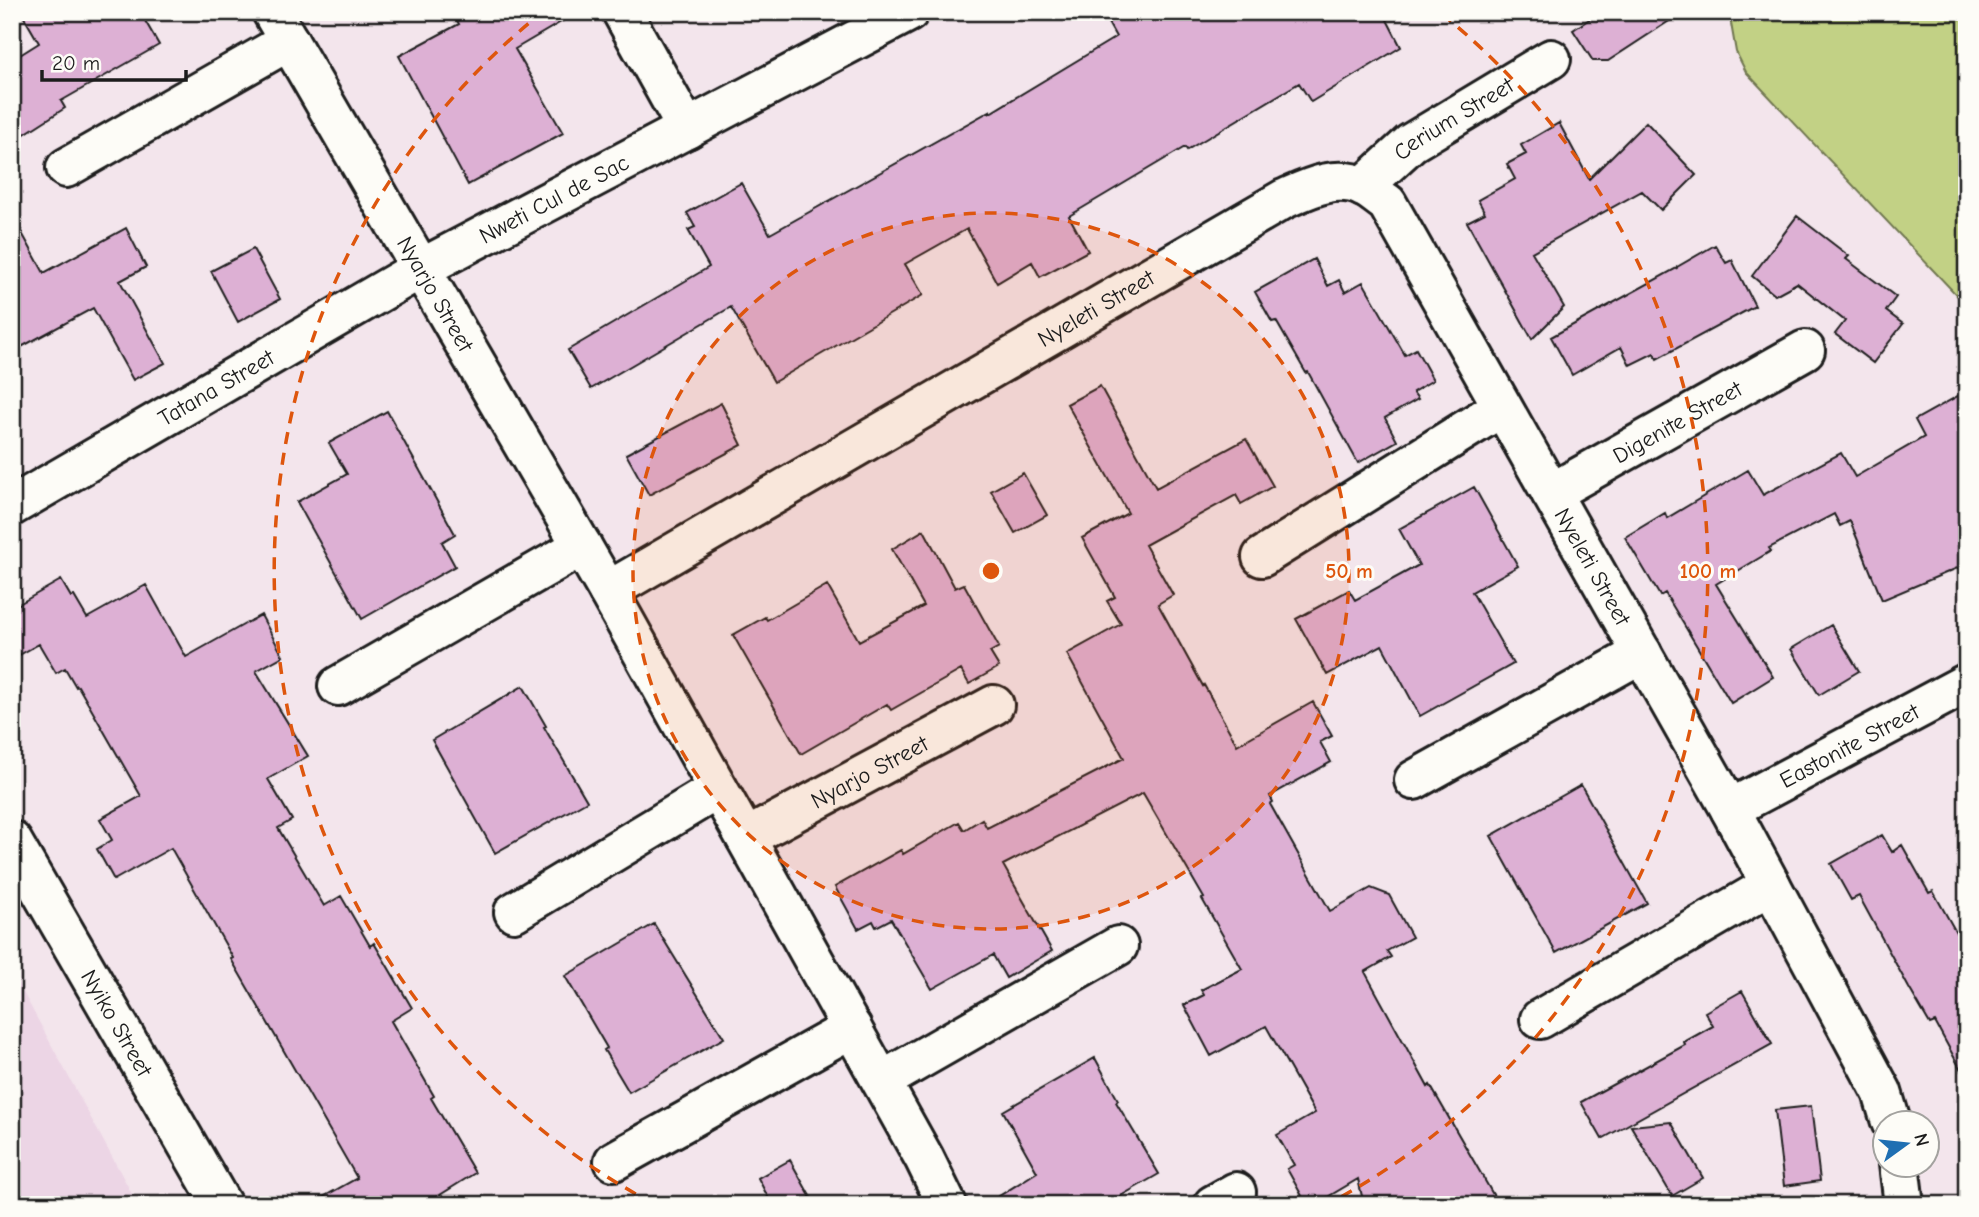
<svg xmlns="http://www.w3.org/2000/svg" width="1979" height="1217" font-family="'Comic Neue',sans-serif">
<rect width="100%" height="100%" fill="#f3e5ec"/>
<filter id="ink" filterUnits="userSpaceOnUse"><feTurbulence type="fractalNoise" baseFrequency=".0143" numOctaves="2"/><feDisplacementMap in="SourceGraphic" scale="14" xChannelSelector="R" yChannelSelector="G"/><feConvolveMatrix kernelMatrix="1 2 1 2 8 2 1 2 1" color-interpolation-filters="sRGB"/></filter>
<g filter="url(#ink)">
<path fill="#ecd5e5" d="M12 972 138 1205H12Z"/>
<path fill="#c2d185" stroke="#6f7650" stroke-width="2" d="M1729 12H1967V306L1746 72 1736 52Z"/>
<path fill="#ddb0d4" stroke="#1c1c1c" stroke-width="2" d="M21 12H140L159 45 61 101 65 108 12 142V60L39 43Z
M452 12H578L515 49 563 133 468 185 399 56 459 24Z
M1102 12H1383L1401 47 1311 102 1299 83 1187 150 1185 147 1069 216 1088 251 1040 277 1032 262 997 283 967 229 905 264 923 295 774 382 731 307 591 389 568 350 709 267 688 230 695 227 687 213 741 183 770 234 990 111V113L1116 37Z
M1600 12H1683L1608 61H1593L1573 30Z
M1646 122 1696 175 1661 210 1642 191 1532 252 1564 307 1532 339 1467 222 1485 213 1478 200 1515 179 1507 164 1526 154 1521 145 1559 123 1589 179Z
M12 215 44 273 126 228 146 267 120 281 165 363 133 380 93 308 12 352Z
M1797 216 1849 256 1846 259 1896 297 1886 311 1903 324 1873 363 1835 334 1845 321 1797 283 1775 295 1752 276Z
M1715 245 1726 263 1732 260 1755 306 1657 359 1654 353 1630 365 1621 347 1572 375 1551 337 1677 268V267Z
M253 249 280 299 238 322 211 271Z
M1314 259 1328 286 1339 280 1345 292 1363 282 1405 355 1416 349 1433 380 1413 392 1418 399 1385 418 1397 441 1358 463 1308 372 1306 373 1276 321 1272 322 1255 292Z
M1100 386 1156 488 1246 439 1273 486 1241 504 1236 495 1145 545 1173 595 1158 604 1203 686 1204 685 1237 745 1313 702 1332 736 1320 742 1331 762 1270 796 1273 802 1270 804 1330 911 1371 888 1389 895 1412 937 1387 951 1391 957 1365 972 1428 1087 1430 1085 1499 1205H1364L1358 1179 1314 1205H1307L1287 1169 1294 1165 1277 1135 1315 1113 1266 1026 1211 1056 1184 1005 1204 995 1201 990 1242 969 1202 899 1204 898 1143 793 1003 865 1052 951 1006 978 993 955 932 989 891 919 876 927 873 921 858 929 835 887 901 850 903 854 959 822 964 830 982 819 987 828 1124 758 1067 654 1121 624 1107 601 1115 597 1082 538 1128 513 1067 404Z
M1967 391V564L1882 600 1850 521 1840 526 1834 514 1769 548 1771 551 1716 584 1773 677 1731 703 1665 593 1660 596 1625 537 1665 513 1667 518 1748 470 1763 495 1841 453 1855 477 1924 437 1915 420Z
M721 403 742 445 649 495 626 454Z
M387 411 455 534 442 542 455 566 362 619 297 502 347 474 329 443Z
M1023 473 1047 515 1015 533 991 491Z
M1474 487 1518 566 1472 592 1513 664 1420 716 1382 645 1327 675 1296 619 1349 590 1355 600 1419 565 1399 529Z
M924 530 955 588 964 584 999 647 990 652 999 667 969 684 961 670 891 710 887 704 801 754 733 635 765 617 767 620 827 585 859 641 924 606 892 549Z
M61 580 71 597 74 596 87 618 146 585 186 657 261 615 283 656 256 671 308 756 268 779 292 820 278 828 324 906 341 896 370 946 374 943 412 1008 391 1021 434 1096 431 1098 475 1173 424 1205H309L357 1178 231 959 233 958 171 848 114 880 97 849 112 840 100 819 141 796 78 686 76 687 65 668 56 673 39 644 12 659V608Z
M1831 625 1859 671 1819 695 1791 649Z
M523 686 546 726 544 727 587 801 495 853 432 740Z
M1581 785 1647 903 1556 953 1491 836Z
M1882 835 1892 852 1902 845 1929 893 1933 891 1967 952V1081L1935 1022 1930 1024 1909 988 1859 896 1851 900 1831 864Z
M654 924 724 1038 629 1092 604 1050 607 1048 565 976Z
M1742 991 1772 1044 1602 1139 1581 1102 1685 1045 1684 1042 1713 1026 1705 1012Z
M1095 1058 1118 1100 1116 1102 1159 1174 1105 1205H985L1037 1172 1003 1111Z
M1811 1106 1820 1181 1784 1186 1775 1110Z
M1671 1122 1703 1178 1672 1196 1631 1126Z
M790 1160 815 1205H772L758 1178Z"/>
<g fill="none" stroke-linecap="round" stroke-linejoin="round">
<defs>
<g id="minor">
<path id="s1" d="M272 12 608 591 924 1158 947 1205"/>
<path d="M622 12 687 129"/>
<path d="M66 168 289 41"/>
<path id="s2" d="M1363 187 1411 143 1551 59"/>
<path id="s3" d="M1551 493 1805 350"/>
<path id="s4" d="M12 506 420 269 909 12"/>
<path d="M1262 557 1502 407"/>
<path id="s5" d="M608 591 1284 199C1309 188 1336 174 1364 187 1372 191 1379 198 1387 203L1730 809 1882 1092 1891 1122"/>
<path d="M338 686 582 546"/>
<path d="M1414 780 1642 653"/>
<path id="s6" d="M1730 809 1967 683"/>
<path id="s7" d="M746 838 994 705"/>
<path id="s8" d="M12 841 222 1205"/>
<path d="M514 912 718 789"/>
<path d="M1540 1019 1771 885"/>
<path d="M882 1081 1118 946"/>
<path d="M614 1161 852 1028"/>
<path d="M1899 1164 1904 1205"/>
<path d="M1213 1205 1236 1192"/>
</g>
</defs>
<use href="#minor" stroke="#1c1c1c" stroke-width="44"/>
<use href="#minor" stroke="#fdfcf7" stroke-width="38"/>
</g>
</g>
<circle cx="991" cy="571" r="358" fill="#de560d" fill-opacity=".12"/>
<g fill="none" stroke="#de560d" stroke-width="3.5" stroke-dasharray="12 9">
<circle cx="991" cy="571" r="358"/>
<path d="M654 1204A717 717 0 0 1 540 14M1442 14A717 717 0 0 1 1328 1204"/>
</g>
<g text-anchor="middle" stroke-width="6" stroke-linejoin="round" paint-order="stroke">
<g font-size="23" fill="#1c1c1c" stroke="#fdfcf7">
<text dy="8" stroke="none"><textPath href="#s2" startOffset="114">Cerium Street</textPath></text>
<text dy="8" stroke="none"><textPath href="#s4" startOffset="623">Nweti Cul de Sac</textPath></text>
<text dy="8" stroke="none"><textPath href="#s1" startOffset="326">Nyarjo Street</textPath></text>
<text dy="8" stroke="none"><textPath href="#s5" startOffset="564">Nyeleti Street</textPath></text>
<text dy="8" stroke="none"><textPath href="#s4" startOffset="236">Tatana Street</textPath></text>
<text dy="8" stroke="none"><textPath href="#s3" startOffset="145">Digenite Street</textPath></text>
<text dy="8" stroke="none"><textPath href="#s5" startOffset="1311">Nyeleti Street</textPath></text>
<text dy="8" stroke="none"><textPath href="#s6" startOffset="135">Eastonite Street</textPath></text>
<text dy="8" stroke="none"><textPath href="#s7" startOffset="140">Nyarjo Street</textPath></text>
<text dy="8" stroke="none"><textPath href="#s8" startOffset="210">Nyiko Street</textPath></text>
</g>
</g>
<circle cx="991" cy="571" r="10" fill="#de560d" stroke="#fdfcf7" stroke-width="3.5"/>
<g font-size="21" text-anchor="middle" font-weight="bold" fill="#de560d" stroke="#fdfcf7" stroke-width="6" stroke-linejoin="round" paint-order="stroke">
<text x="1349" y="578">50 m</text>
<text x="1708" y="578">100 m</text>
</g>
<rect width="1979" height="1217" fill="none" stroke="#fdfcf7" stroke-width="42"/>
<rect x="21" y="21" width="1937" height="1175" fill="none" stroke="#1c1c1c" stroke-width="2.5" filter="url(#ink)"/>
<g transform="translate(1906 1144) rotate(75)"><circle r="33" fill="#fdfcf7" stroke="#a3a29f" stroke-width="2"/>
<path d="M0-5L12 26L0 18L-12 26Z" fill="#1f6fb2"/>
<text y="-10" font-size="19" font-weight="bold" text-anchor="middle" fill="#1c1c1c">N</text>
</g>
<path d="M42 70v10h144v-10" fill="none" stroke="#1c1c1c" stroke-width="3.5"/>
<text x="52" y="70" font-size="21" fill="#1c1c1c" stroke="#fdfcf7" stroke-width="5" paint-order="stroke">20 m</text>
</svg>
